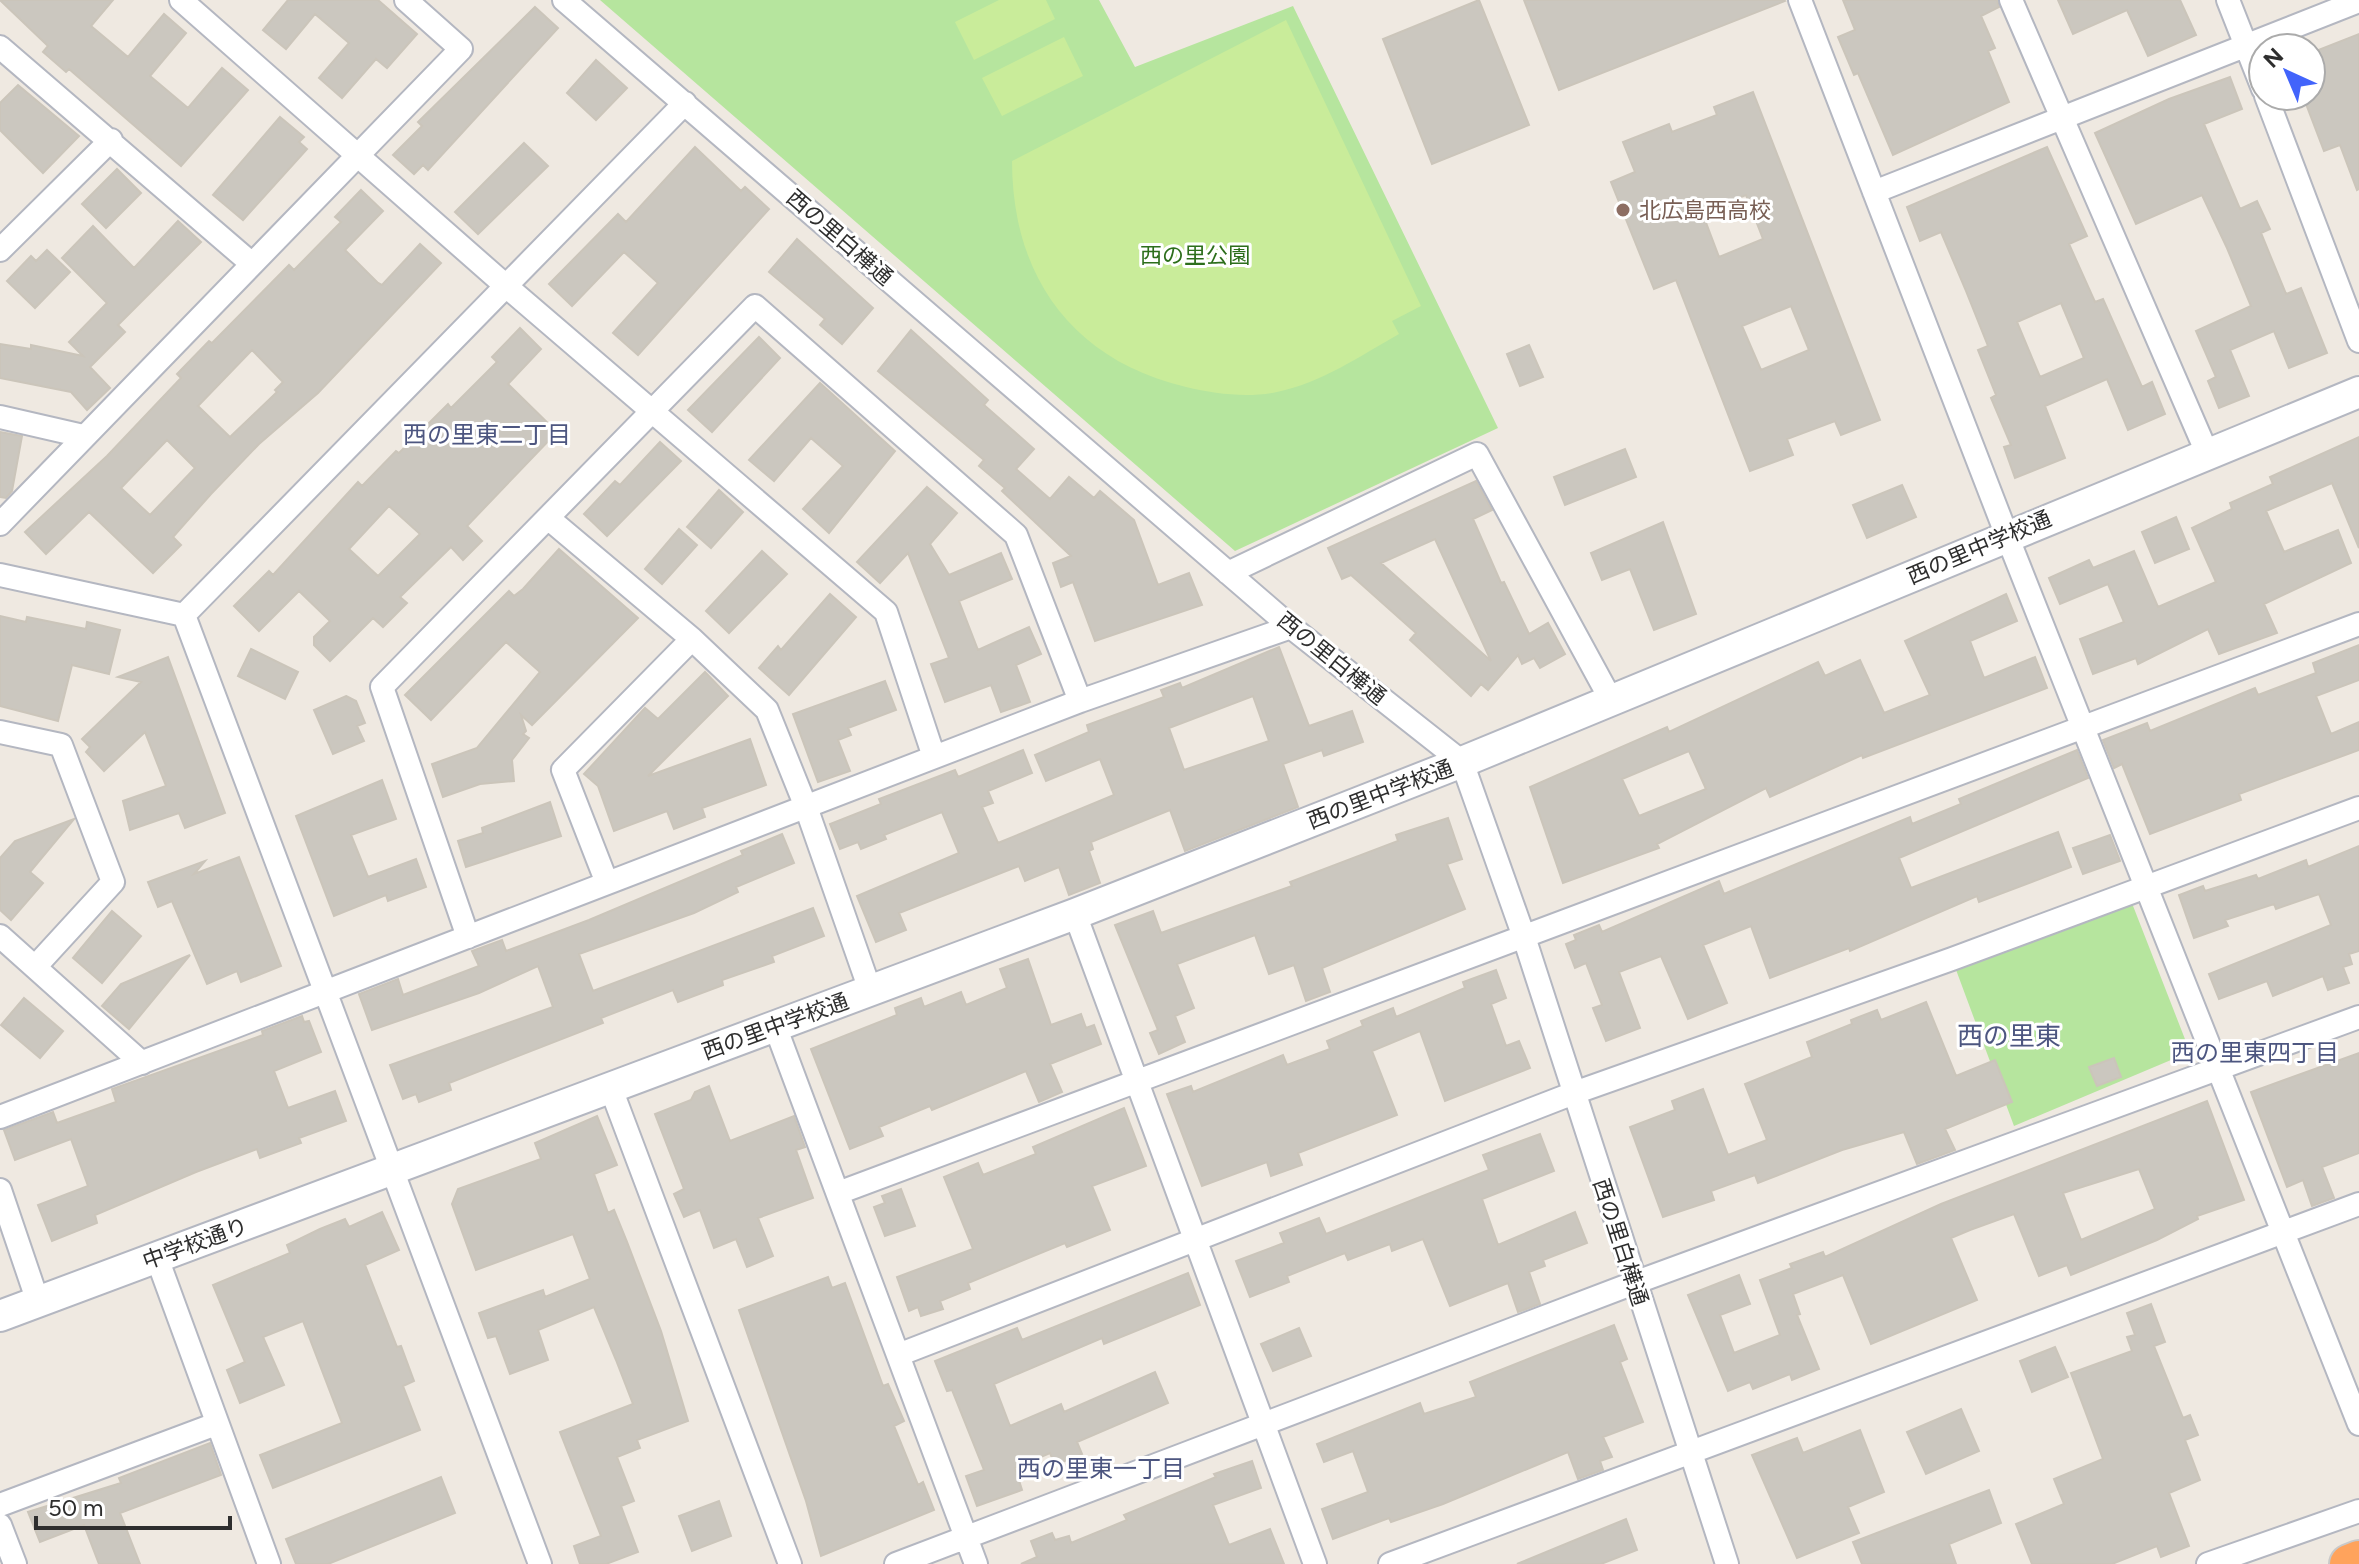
<svg xmlns="http://www.w3.org/2000/svg" width="2359" height="1564" font-family="Figtree,'Noto Sans JP',sans-serif">
<rect width="100%" height="100%" fill="#efe9e1"/>
<path fill="#b6e59e" d="M600 0H1099L1135 67 1293 6 1498 428 1235 551Z
M2128 893 2190 1052 2014 1126 1952 959Z"/>
<path fill="#c9ec9a" d="M999 0H1046L1055 19 974 60 955 22Z
M1286 20 1421 306 1392 321 1399 334C1360 356 1321 383 1277 392 1247 398 1216 394 1186 387 1072 360 1012 276 1012 161Z
M1064 37 1083 76 1002 116 982 78Z"/>
<path fill="#cbc7bf" stroke="#cbc5ba" stroke-width="2" fill-rule="evenodd" d="M0 0H113L91 26 128 57 164 14 186 33 150 76 188 108 222 68 248 90 181 166 69 69 66 72 43 52 48 46Z
M288 0H378L417 34 387 68 376 59 342 98 319 78 349 43 315 14 286 49 263 30Z
M1479 0 1529 125 1432 164 1383 39Z
M1524 0H1784L1785 1 1559 90Z
M1843 0H1997L1999 7 1981 16 1995 48 1988 51 2009 102 1893 155 1858 73 1854 75 1838 37 1855 30Z
M2058 0H2180L2196 35 2148 56 2127 10 2073 34Z
M535 7 558 28 428 170 423 165 414 174 393 155 422 126 418 122Z
M2359 34V189L2357 190 2340 145 2324 151 2303 96H2311V53Z
M596 60 627 88 596 120 567 93Z
M2230 77 2242 109 2204 124 2240 209 2257 201 2270 229 2261 233 2286 294 2301 288 2327 353 2289 368 2274 331 2230 350 2249 396 2219 408 2208 381 2216 377 2196 331 2251 306 2227 248 2202 195 2136 224 2095 133 2169 99Z
M18 85 79 136 43 173 0 130V103Z
M1753 92 1880 420 1841 435 1835 421 1787 439 1793 455 1750 471 1676 280 1654 289 1611 182 1635 172 1623 142 1669 124 1672 132 1717 115 1714 107ZM1746 195 1763 239 1719 257 1702 212ZM1791 306 1809 350 1761 370 1742 326Z
M280 117 304 137 299 142 307 149 243 220 213 195Z
M524 143 548 166 478 234 455 212Z
M695 147 741 191 745 187 769 209 638 355 613 333 658 283 624 252 572 306 549 284 618 214 626 222Z
M2047 147 2087 236 2069 244 2095 302 2103 299 2142 387 2152 382 2165 414 2128 430 2107 379 2045 406 2065 458 2015 478 2004 447 2011 445 1991 398 1996 395 1978 350 1988 346 1966 291 1941 232 1920 241 1907 207ZM2061 303 2084 358 2040 377 2017 322Z
M117 169 141 193 106 228 82 204Z
M361 190 383 211 345 250 378 283 382 285 420 244 441 263 318 393 259 444 211 494 173 537 181 545 153 573 89 512 46 554 25 532 107 456 181 378 177 374 209 341 212 343 289 265 294 270 341 222 335 217ZM252 350 283 382 275 390 277 392 230 437 198 406ZM167 440 195 468 150 515 121 488Z
M178 221 201 242 118 325 125 332 90 367 110 388 87 410 71 392 0 378V344L31 349V345L83 356 69 342 107 303 62 258 93 226 134 268Z
M797 239 873 308 842 344 820 325 825 319 769 272Z
M47 250 70 272 35 308 7 281 31 256 36 261Z
M520 328 541 349 508 384 557 432 467 526 482 541 463 560 451 547 400 597 407 603 383 627 373 618 330 661 314 645V637L330 621 299 591 259 631 234 606 269 571 273 575 358 482 362 486 396 451 399 453 448 404 451 408 497 362 492 357ZM389 506 420 534 378 576 349 549Z
M911 330 988 400 984 405 1034 449 1016 469 1050 499 1069 477 1094 498 1100 491 1134 520 1158 585 1189 573 1202 605 1095 641 1073 582 1061 587 1053 563 1071 556 1002 491 1005 488 979 466 984 460 878 371Z
M759 337 780 358 712 432 688 410Z
M1529 345 1543 377 1520 386 1507 354Z
M820 383 895 451 829 533 803 509 843 466 811 438 774 481 749 460Z
M0 432 22 436 12 491 6 498 0 497Z
M2359 437V548L2332 483 2266 511 2284 552 2338 530 2351 563 2264 604 2277 633 2219 654 2208 629 2138 664 2136 658 2093 674 2080 639 2124 622 2108 584 2060 604 2049 578 2089 560 2093 568 2134 551 2158 607 2216 582 2192 528 2232 509 2230 503 2273 484 2270 477Z
M660 442 681 461 607 536 584 514 615 481 620 485Z
M1625 449 1636 477 1565 505 1554 477Z
M1476 481 1492 510 1473 519 1501 583 1504 582 1529 634 1548 623 1565 654 1540 668 1534 658 1522 664 1518 655 1488 690 1481 684 1471 696 1410 640 1416 633 1351 575 1342 579 1328 548ZM1435 539 1491 661 1381 563Z
M1902 485 1916 517 1867 538 1853 505Z
M927 487 957 513 930 544 949 575 1001 553 1012 579 959 601 978 650 1029 627 1041 654 1016 665 1030 702 1001 712 991 685 945 702 931 664 949 658 908 553 880 583 857 562Z
M719 490 743 512 711 548 687 527Z
M2176 517 2189 549 2155 563 2142 532Z
M1663 522 1696 614 1654 630 1630 569 1602 580 1591 553Z
M679 529 697 545 662 584 645 569Z
M559 549 638 618 532 725 521 715 526 731 523 734 529 738 512 760 514 781 480 784 443 797 432 764 477 748 540 672 506 642 431 720 405 695 509 591 514 596 523 589Z
M762 551 787 574 729 633 706 611Z
M830 594 856 617 789 695 759 668 778 646 781 650Z
M2006 594 2017 621 1970 641 1984 678 2035 657 2047 688 1863 758 1862 755 1770 797 1766 788 1657 844 1659 848 1563 883 1530 787 1667 727 1669 732 1818 662 1825 676 1860 660 1884 713 1930 695 1905 641ZM1689 751 1706 789 1639 816 1622 779Z
M0 616 26 622 27 617 86 629 87 622 120 630 109 674 72 665 58 721 0 706Z
M2359 645V680L2316 696 2331 734 2359 722V750L2239 794 2241 800 2150 834 2122 764 2114 768 2103 740 2147 723 2150 731 2255 688 2258 695 2316 673 2313 663Z
M1279 647 1309 726 1352 711 1363 742 1324 756 1322 750 1283 764 1298 807 1185 851 1170 810 1091 842 1093 849 1089 851 1100 883 1069 895 1059 867 1025 881 1019 866 899 913 906 930 876 942 857 896 959 853 942 812 884 835 886 839 861 849 858 842 840 849 830 824 881 804 879 799 955 770 958 777 1023 750 1032 773 988 791 993 803 982 807 998 843 1114 795 1100 759 1046 781 1035 755 1089 732 1087 725 1164 697 1161 690 1180 683 1182 688ZM1253 696 1269 741 1184 770 1169 728Z
M251 649 298 672 285 699 238 676Z
M168 657 225 813 185 828 179 813 130 830 123 801 166 786 145 732 104 771 86 752 90 747 82 739 141 682 118 677Z
M705 672 728 696 648 776 750 739 766 785 702 808 705 817 674 829 667 811 614 831 598 786 584 774 645 708 658 719Z
M885 681 896 710 848 728 851 735 838 740 850 771 818 782 793 714Z
M346 696 356 701 365 723 357 726 364 741 333 754 314 710Z
M2077 750 2088 778 1899 858 1911 888 2058 832 2071 867 1979 902 1977 896 1850 951 1849 948 1770 978 1751 926 1703 945 1727 1003 1688 1019 1661 956 1619 972 1640 1028 1606 1041 1593 1008 1602 1005 1586 963 1575 968 1566 944 1576 940 1574 935 1599 925 1602 932 1719 881 1724 894 1910 817 1912 824 1961 804 1959 799Z
M382 780 396 819 351 835 368 877 416 859 426 887 388 901 386 895 334 916 296 816Z
M550 802 561 836 466 867 458 841 483 833 482 828Z
M1448 818 1462 859 1447 864 1465 909 1322 968 1330 992 1306 1001 1294 965 1269 974 1255 935 1177 964 1194 1008 1175 1016 1185 1042 1159 1054 1150 1033 1158 1030 1115 925 1153 911 1161 933 1292 886 1290 882 1398 841 1396 835Z
M74 819 30 872 43 883 11 920 0 910V858L15 841Z
M782 834 794 863 736 887 738 892 694 913 579 954 593 991 813 908 824 936 772 956 774 962 722 980 723 985 678 1002 673 990 601 1018 603 1023 449 1083 451 1090 419 1102 416 1094 403 1099 390 1065 553 1007 538 966 479 993 372 1030 359 994 398 979 403 995 479 966 472 951 502 940 506 951 589 920 743 855 741 851Z
M2110 835 2120 861 2083 874 2073 848Z
M2359 846V951L2349 954 2352 964 2343 967 2349 983 2328 990 2323 976 2273 996 2267 981 2219 999 2209 974 2331 925 2319 894 2276 909 2274 904 2225 920 2228 926 2194 938 2179 895 2203 886 2205 891 2256 875 2258 879 2306 860 2308 867Z
M239 857 281 966 241 982 237 971 207 984 172 901 158 907 148 882 205 861 194 874Z
M112 911 141 936 102 983 73 958Z
M190 955 129 1029 102 1006 121 984Z
M1028 959 1051 1025 1081 1014 1086 1028 1094 1025 1101 1044 1050 1064 1062 1092 1039 1102 1026 1071 932 1110 930 1106 879 1127 883 1136 850 1149 811 1049 897 1015 895 1008 921 998 924 1007 961 992 966 1005 1007 988 1000 969Z
M1496 970 1506 998 1491 1004 1506 1046 1519 1041 1530 1068 1445 1101 1420 1031 1372 1051 1397 1115 1298 1153 1302 1165 1271 1176 1267 1162 1202 1186 1167 1094 1191 1086 1193 1092 1283 1055 1287 1065 1330 1049 1327 1041 1363 1026 1361 1021 1393 1008 1396 1017 1465 988 1463 982Z
M24 998 63 1031 40 1058 1 1025Z
M1926 1002 1956 1076 1995 1060 2012 1102 1945 1129 1955 1150 1917 1164 1904 1132 1842 1150 1758 1183 1755 1175 1711 1191 1714 1200 1663 1217 1630 1127 1675 1110 1672 1101 1703 1089 1728 1155 1767 1140 1745 1084 1812 1057 1807 1042 1852 1024 1851 1020 1877 1010 1881 1020Z
M302 1016 304 1022 309 1021 321 1052 274 1071 288 1108 335 1091 346 1121 299 1138 301 1143 260 1158 257 1149 196 1172 95 1215 97 1223 52 1241 38 1205 88 1186 71 1139 15 1160 4 1130 53 1112 57 1123 116 1102 112 1089 263 1035 262 1031Z
M2359 1053V1153L2322 1167 2334 1198 2312 1206 2303 1180 2287 1187 2251 1092Z
M2114 1058 2121 1077 2097 1086 2089 1067Z
M709 1086 730 1141 794 1116 805 1147 796 1150 813 1198 758 1218 773 1256 747 1267 736 1239 714 1248 700 1210 684 1217 674 1194 684 1189 655 1114 691 1100 695 1092Z
M2207 1101 2244 1200 2197 1216 2198 1219 2157 1240 2071 1275 2067 1265 2039 1276 2014 1214 1970 1230 1951 1238 1977 1300 1871 1344 1843 1275 1793 1294 1800 1314 1797 1315 1819 1369 1792 1380 1790 1374 1753 1389 1750 1382 1728 1391 1688 1295 1739 1275 1750 1304 1720 1315 1734 1353 1780 1335 1760 1280 1792 1268 1790 1264 1823 1252 1825 1257 1941 1204ZM2139 1169 2155 1209 2081 1240 2063 1193Z
M1124 1108 1146 1166 1092 1186 1110 1230 1067 1247 1065 1243 968 1283 970 1289 940 1301 943 1309 921 1316 918 1307 909 1311 897 1277 973 1249 944 1177 978 1163 983 1175 1036 1154 1033 1147Z
M597 1116 617 1165 594 1174 608 1213 614 1210 627 1242 661 1331 688 1421 637 1440 640 1448 617 1457 634 1501 621 1506 638 1552 606 1564H580L574 1546 601 1536 560 1432 633 1404 616 1360 594 1307 538 1330 548 1360 510 1374 496 1336 488 1338 479 1313 543 1290 545 1297 590 1279 573 1234 476 1270 452 1204 458 1189 541 1159 535 1143Z
M1540 1134 1554 1171 1482 1199 1498 1245 1575 1212 1587 1243 1543 1260 1545 1266 1529 1272 1540 1304 1518 1312 1508 1283 1450 1306 1423 1239 1392 1251 1390 1244 1348 1260 1345 1253 1287 1276 1289 1282 1250 1297 1236 1261 1284 1243 1280 1233 1319 1218 1326 1234 1489 1170 1483 1155Z
M901 1189 915 1226 885 1236 874 1207 885 1203 882 1196Z
M382 1212 399 1250 365 1265 397 1347 401 1346 414 1381 403 1386 420 1430 273 1488 260 1455 342 1423 303 1321 263 1337 284 1385 240 1403 227 1370 245 1362 213 1285 290 1253 287 1245 320 1229 345 1219 349 1227Z
M1188 1273 1200 1305 1104 1344 1102 1338 994 1384 1010 1426 1061 1404 1064 1412 1155 1372 1168 1403 1077 1442 1082 1454 1055 1465 1050 1453 1015 1468 1022 1490 977 1506 966 1476 984 1470 952 1390 947 1391 935 1361 1017 1328 1022 1340Z
M828 1277 832 1288 845 1283 883 1386 888 1384 904 1421 894 1426 918 1485 923 1482 934 1510 821 1556 806 1501 739 1310Z
M2151 1304 2165 1342 2154 1346 2183 1418 2190 1415 2198 1435 2185 1440 2200 1480 2169 1493 2189 1546 2161 1557 2157 1546 2112 1564H2032L2016 1524 2064 1504 2054 1479 2103 1459 2071 1373 2132 1351 2127 1337 2135 1335 2127 1313Z
M1614 1325 1627 1359 1620 1362 1643 1422 1603 1437 1612 1457 1600 1461 1603 1470 1578 1479 1568 1452 1443 1504 1391 1522 1389 1518 1333 1539 1322 1509 1368 1492 1353 1451 1324 1462 1317 1444 1420 1403 1424 1414 1476 1397 1470 1382Z
M1299 1328 1311 1356 1273 1371 1261 1344Z
M2055 1347 2068 1377 2032 1392 2020 1361Z
M1961 1409 1979 1451 1926 1474 1907 1432Z
M1860 1430 1884 1492 1848 1507 1859 1533 1797 1558 1752 1455 1797 1438 1803 1453Z
M210 1443 221 1475 120 1513 140 1564H99L84 1525 40 1542 28 1512 121 1483 119 1478Z
M1252 1461 1261 1488 1213 1505 1229 1545 1270 1529 1284 1564H1021L1037 1557 1031 1541 1052 1533 1055 1540 1069 1536 1071 1543 1127 1520 1124 1515 1216 1477 1214 1474Z
M441 1477 455 1513 328 1564H296L286 1539Z
M1989 1490 2001 1523 1949 1544 1956 1564H1862L1853 1542Z
M719 1501 731 1536 692 1551 679 1516Z
M1626 1519 1637 1550 1601 1564H1517Z"/>
<g fill="none" stroke-linecap="round" stroke-linejoin="round">
<defs>
<path id="street" d="M181 0 506 286 886 612 934 757
M564 0 1291 627 1462 762 1524 937 1727 1564
M1800 0 2007 536 2359 1424
M2011 0 2207 453
M2228 0 2263 89
M0 47 252 264
M2266 96 2359 341
M1874 192 2359 1
M0 250 111 140
M0 417 83 436
M548 518 692 639 767 710 806 807 870 990
M0 524 461 49 406 0
M1228 573 1477 454 1611 700
M0 575 184 615
M184 615 540 1564
M184 615 685 103
M0 732 61 745 113 882 35 967
M607 883 563 770 692 639
M1075 914 1315 1564
M0 936 142 1063
M468 937 382 687 755 306 1016 535 1080 701
M775 1026 976 1564
M610 1086 790 1564
M0 1117 1080 701 1291 627
M0 1190 38 1302
M838 1193 2359 624
M157 1258 269 1564
M898 1355 1574 1093 1952 959 2359 808
M0 1505 216 1424
M0 1525 15 1564
M896 1564 1634 1283 2359 1017
M1390 1564 2359 1204
M2208 1564 2359 1511"/>
<path id="secondary" d="M0 1316 1075 914 1462 762 2359 392"/>
<path id="highway" d="M2349 1564 2359 1560"/>
</defs>
<use href="#street" stroke="#b4b7c1" stroke-width="26"/>
<use href="#secondary" stroke="#b4b7c1" stroke-width="34"/>
<use href="#highway" stroke="#c9c9c9" stroke-width="42"/>
<use href="#street" stroke="#fff" stroke-width="22"/>
<use href="#secondary" stroke="#fff" stroke-width="30"/>
<use href="#highway" stroke="#ffa35c" stroke-width="38"/>
</g>
<circle fill="#8d6e63" stroke="#fff" stroke-width="3" cx="1623" cy="210" r="8"/>
<g text-anchor="middle" stroke-width="6" stroke-linejoin="round" paint-order="stroke">
<g font-size="22" fill="#785e54" stroke="#fff" text-anchor="start">
<text x="1639" y="218">北広島西高校</text>
</g>
<g font-size="22" fill="#2e2e2e" stroke="#fff">
<text transform="translate(840 237) rotate(41)" y="8">西の里白樺通</text>
<text transform="translate(1979 547) rotate(-23)" y="8">西の里中学校通</text>
<text transform="translate(1332 658) rotate(39)" y="8">西の里白樺通</text>
<text transform="translate(1380 794) rotate(-21)" y="8">西の里中学校通</text>
<text transform="translate(775 1026) rotate(-20)" y="8">西の里中学校通</text>
<text transform="translate(1621 1242) rotate(72)" y="8">西の里白樺通</text>
<text transform="translate(195 1243) rotate(-20)" y="8">中学校通り</text>
</g>
<g font-size="22" fill="#2c6e1b" stroke="#fff">
<text x="1195" y="263">西の里公園</text>
</g>
<g font-size="24" fill="#4d5680" stroke="#fff">
<text x="487" y="443">西の里東二丁目</text>
<text x="2255" y="1061">西の里東四丁目</text>
<text x="1101" y="1477">西の里東一丁目</text>
</g>
<g font-size="26" fill="#4d5680" stroke="#fff">
<text x="2009" y="1045">西の里東</text>
</g>
</g>
<g transform="translate(2287 72) rotate(316)"><circle r="38" fill="#ffffff" stroke="#ababab" stroke-width="2"/>
<path d="M0-6L14 30L0 20L-14 30Z" fill="#4264fb"/>
<text y="-12" font-size="22" font-weight="bold" text-anchor="middle" fill="#2e2e2e">N</text>
</g>
<path d="M36 1516v12h194v-12" fill="none" stroke="#2e2e2e" stroke-width="4"/>
<text x="48" y="1516" font-size="24" fill="#2e2e2e" stroke="#ffffff" stroke-width="6" paint-order="stroke">50 m</text>
</svg>
